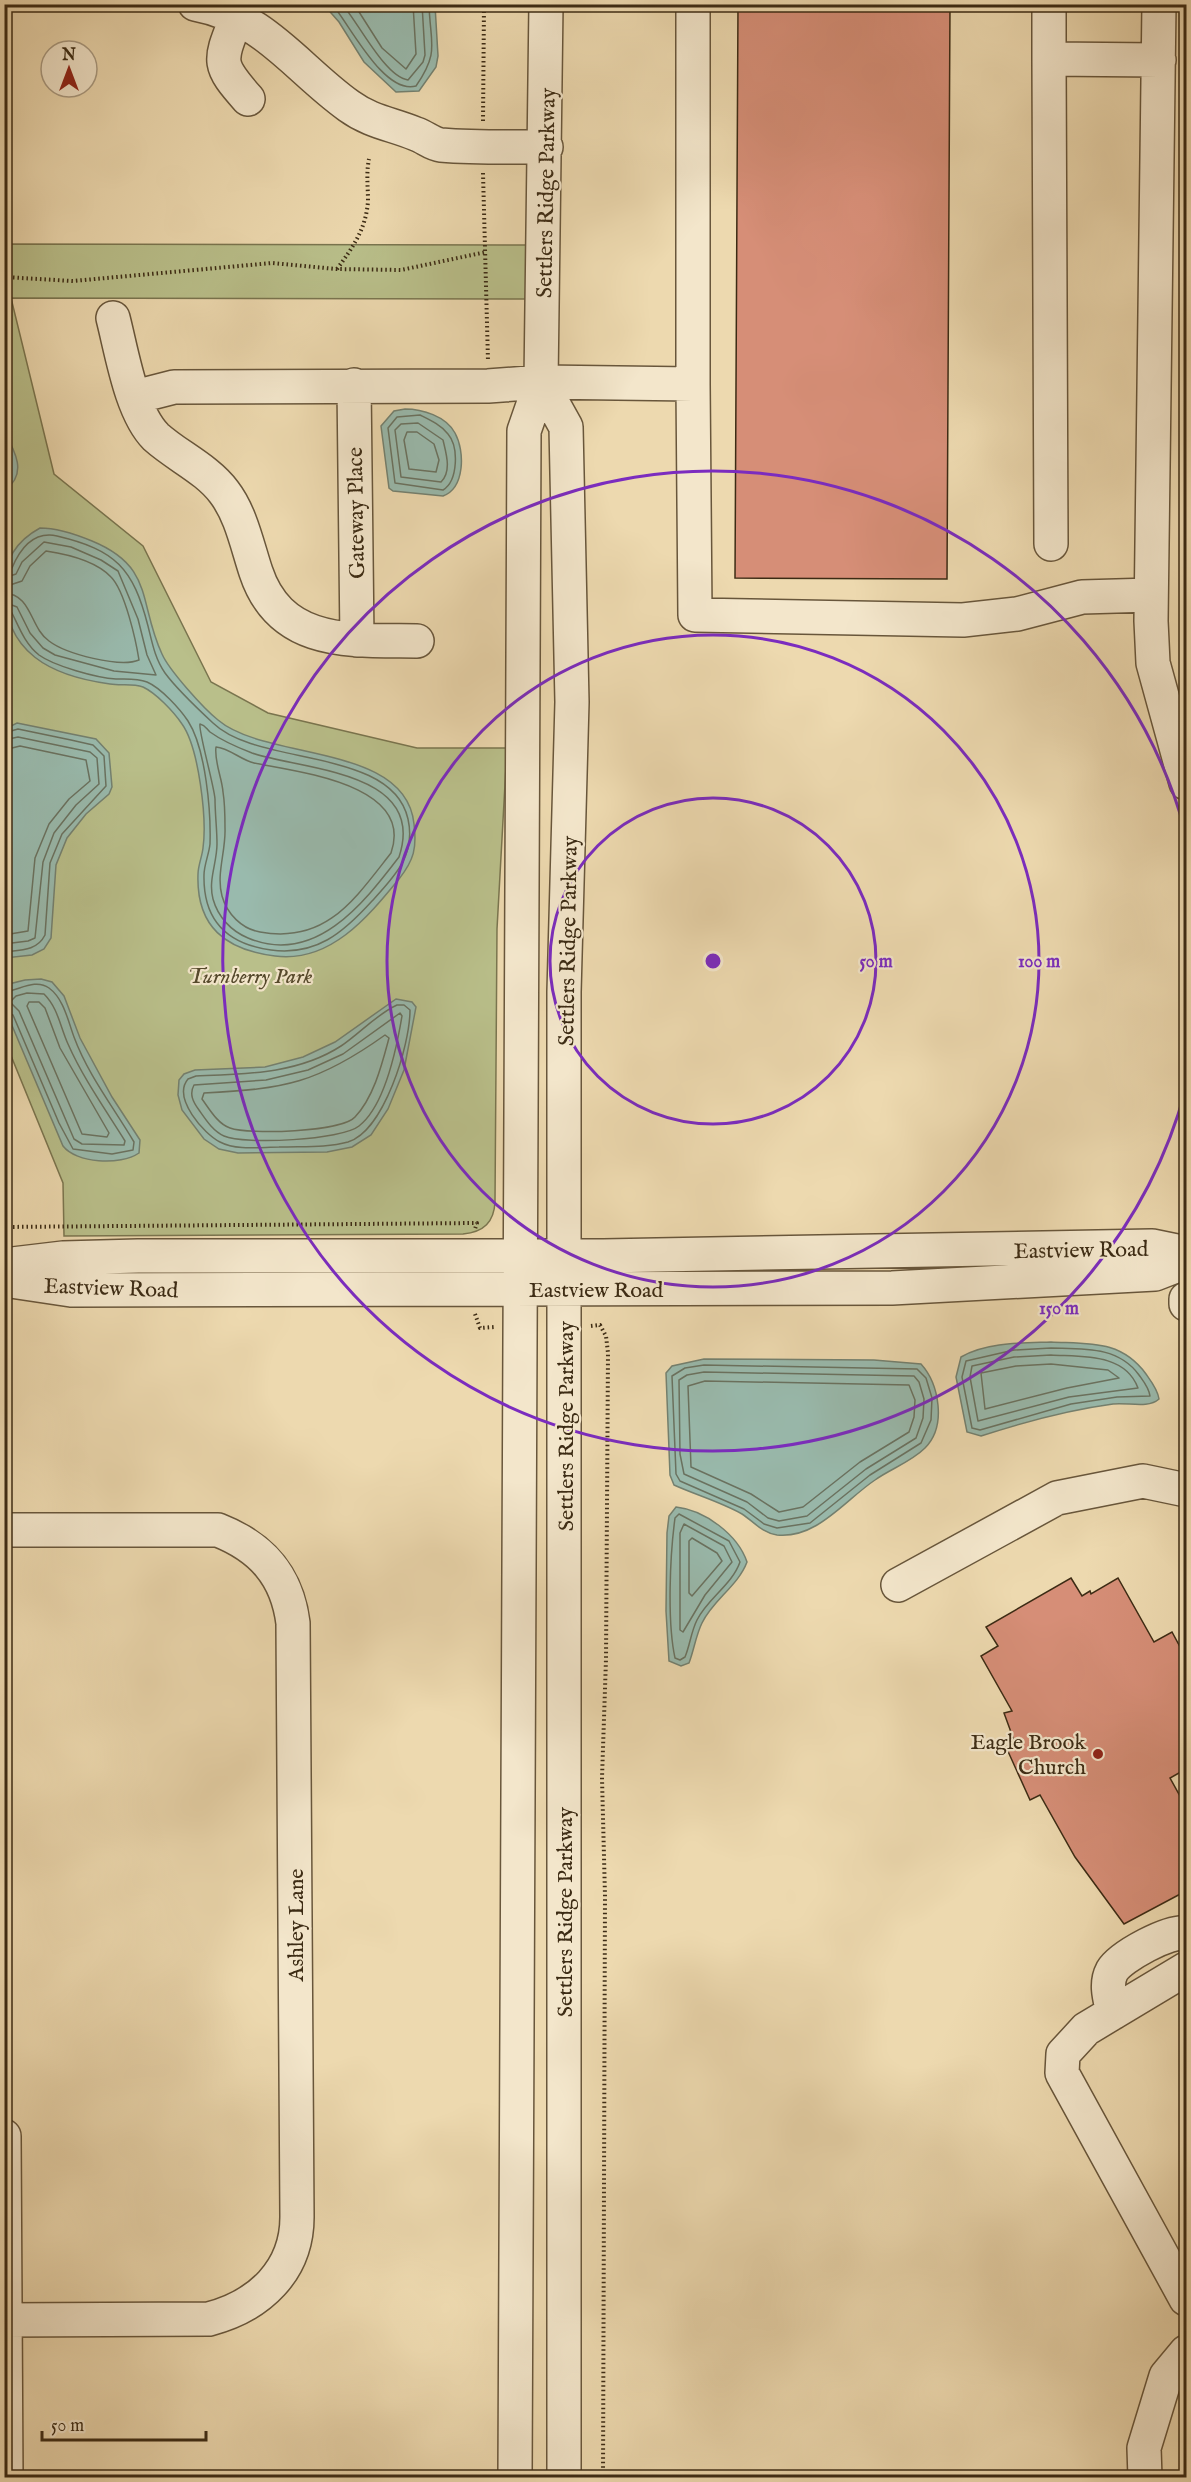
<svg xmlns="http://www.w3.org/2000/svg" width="1191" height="2482" font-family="'IM FELL English',serif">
<rect width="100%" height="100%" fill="#edd9af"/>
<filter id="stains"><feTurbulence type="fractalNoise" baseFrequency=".00333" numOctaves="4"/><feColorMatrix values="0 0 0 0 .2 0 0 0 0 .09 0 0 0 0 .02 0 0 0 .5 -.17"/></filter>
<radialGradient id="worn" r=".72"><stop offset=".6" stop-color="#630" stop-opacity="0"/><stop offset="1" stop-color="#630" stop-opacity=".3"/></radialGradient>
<path fill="#b9bf8a" stroke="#7a754f" stroke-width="1.5" d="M4 244 529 245 527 299 11 298 54 474 143 546 211 682 268 713 417 748H507L497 929 495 1202C494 1222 484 1232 463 1234L64 1236 63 1183 5 1041Z"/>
<path fill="#99baad" stroke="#748170" stroke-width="1.5" d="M324 5H435L438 56 436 67 419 91 396 92 364 62 339 22Z
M405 409C422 409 446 416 455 433 465 451 465 488 443 496L393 491 389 488 381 426 394 411Z
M4 431C15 451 28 474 5 490Z
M40 528C58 528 75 534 92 541 155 567 138 603 162 654 169 670 203 708 218 720 266 761 406 743 414 824 417 848 414 860 399 879 367 918 330 963 275 956 226 950 196 927 198 874 198 866 202 857 203 848 207 819 199 748 182 724 174 712 156 693 143 687 132 683 121 686 110 684 51 676 4 653 4 587 4 560 16 541 40 528Z
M17 723 96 739 109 753 112 787 109 794 86 814 67 838 56 865 51 938 44 949 32 955 5 958V729Z
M41 979 52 982 64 996 80 1038 112 1097 140 1140 139 1153C120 1166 76 1163 63 1146L5 1009V989L9 984 25 980Z
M396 999 412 1002 416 1007 404 1070 388 1109 371 1135 352 1147 327 1152 238 1153 219 1149 204 1139 182 1110 178 1095 179 1080 184 1074 195 1070 265 1067 303 1057 335 1042Z
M1051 1342C1090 1344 1121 1340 1146 1374 1151 1381 1158 1390 1159 1399 1148 1409 1127 1402 1113 1404 1068 1410 1024 1422 981 1436L967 1432 956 1377 961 1357C986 1342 1023 1343 1051 1342Z
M704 1359 874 1360 921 1364C939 1384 947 1426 925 1448 911 1462 890 1469 875 1480 845 1500 817 1539 777 1535 762 1533 753 1521 742 1514 721 1502 696 1495 674 1485L670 1475 666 1373 672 1366Z
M676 1507C705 1510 738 1535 747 1562 738 1586 713 1600 702 1623 696 1635 694 1650 689 1663L681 1666 669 1661 666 1611 667 1533 669 1516Z"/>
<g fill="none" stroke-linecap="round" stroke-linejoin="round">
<path stroke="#6a7260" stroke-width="1.5" d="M332 4C350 25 384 95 416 86 440 51 430 44 429 4
M342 4C358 22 385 77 408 80L423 62 425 55 422 4
M354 4 382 48 406 69 416 54 413 4
M420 415C430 420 441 425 448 434 459 447 458 481 443 490L395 483 388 428 397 417Z
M418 423 443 440C446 453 452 471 441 482L401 477 395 430 401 424Z
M407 432H417L434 444 439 460 436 472 409 469 404 440Z
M4 571 12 568C20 549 34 531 57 536 116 550 133 568 148 626 152 642 155 659 165 673 176 688 199 710 213 723 258 767 392 747 408 819 416 855 395 876 372 901 343 933 316 956 271 950 227 944 203 920 204 875 204 865 209 854 210 844 211 812 206 749 188 721 180 709 161 688 147 682 137 678 127 679 116 679 97 678 54 666 39 655 25 644 19 627 12 613L4 610
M4 578 16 574 22 562 44 542 71 547 101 560 118 571 138 619 147 655 156 675 114 671 55 655 43 648 30 633 17 607 4 602
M4 587 22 581 30 566 46 551C66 554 96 561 111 577 125 591 136 641 139 660 120 668 66 654 49 641 30 628 32 594 4 593
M200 724C205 725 206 728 210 732 221 740 239 748 252 753 301 770 428 770 399 857 363 904 315 966 248 938 231 931 218 917 213 899 208 880 217 863 217 844 217 829 215 814 215 799 214 785 198 730 200 724Z
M4 733 18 729 71 740 93 745 104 756 106 786 62 834 50 863 45 935C37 951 21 950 4 952
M4 740 18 737 90 752 97 758 99 784 76 805 54 833 43 862 35 938 28 941 4 944
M216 747C229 748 241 760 254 763 297 772 415 784 391 853 354 900 326 944 260 932 242 929 227 914 222 896 216 874 226 851 225 828 225 816 225 804 223 792 222 778 214 761 216 747Z
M4 750 20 746 86 760 90 781 69 799 49 824 35 858 28 931 4 935
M4 992C18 991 35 978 49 988 64 999 68 1021 74 1037 88 1075 114 1108 134 1142L133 1150 112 1154 73 1149 59 1123 13 1015 4 1011
M27 993 44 994C58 1008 60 1026 68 1044 83 1078 105 1109 125 1141L124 1145 82 1144 74 1139 19 1011 10 1002 16 996Z
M29 1002H39L45 1008 60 1048 109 1133 107 1137 82 1134 27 1006Z
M397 1005H404L410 1010C410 1045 384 1131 348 1142 326 1148 302 1146 279 1147 261 1147 237 1151 220 1142 204 1134 172 1098 188 1079L196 1076C245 1074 298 1074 341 1046 359 1034 377 1014 397 1005Z
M400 1013 402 1016C397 1046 385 1106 359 1126 342 1140 245 1145 224 1136 213 1131 206 1120 199 1110 193 1102 189 1094 194 1085L266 1080 308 1070 343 1054Z
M385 1035 389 1038C382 1064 374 1097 355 1117 342 1132 249 1135 230 1128 218 1124 210 1110 202 1099L204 1093C285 1089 318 1083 385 1035Z
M1051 1348C1083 1349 1118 1346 1139 1375 1144 1382 1149 1388 1150 1396L1117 1397 1071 1404 980 1430 972 1428 962 1377 966 1361 1014 1350Z
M1051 1355C1082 1357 1125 1353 1138 1388L1069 1397 978 1421 970 1377 972 1366 1014 1357Z
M1051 1364 1108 1370 1119 1378 1067 1388 985 1409 981 1373 1016 1366Z
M704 1365 917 1369 926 1378 932 1398 931 1420 921 1443 870 1475 810 1523 777 1528 764 1524 744 1509 680 1481 676 1474 672 1376 685 1368Z
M704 1372 914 1376 919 1382 924 1399 923 1418 916 1438 866 1469 807 1516 779 1521 768 1518 747 1502 684 1474 680 1454 679 1380 687 1375Z
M705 1381 909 1385 915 1400 914 1417 909 1432 860 1462 803 1507 779 1512 751 1494 691 1467 688 1386Z
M679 1514 729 1541 740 1562C732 1585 707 1599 697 1620 691 1632 690 1645 685 1657L680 1660 675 1658C667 1621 670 1555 675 1518Z
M684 1524 724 1546 732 1562 705 1595 683 1632 680 1630V1533Z
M692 1538 717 1553 722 1561 692 1596 689 1593V1541Z"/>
</g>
<path fill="#d68e77" stroke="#3c2b14" stroke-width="1.5" d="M738 4H950L947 579 735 578Z
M1071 1578 1082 1596 1090 1591 1091 1594 1118 1578 1154 1642 1172 1632 1186 1658V1769L1170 1778 1186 1807V1891L1124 1924 1075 1857 1040 1795 1030 1800 1006 1747 1015 1743 1004 1713 1012 1711 981 1656 998 1646 986 1627Z"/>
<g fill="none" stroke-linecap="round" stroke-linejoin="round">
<defs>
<path id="minor" d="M195 4C265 17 297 69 349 106 371 122 392 124 416 134 425 137 432 144 441 145 476 148 512 147 546 147
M693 4V384
M1049 4V59L1159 60
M1159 4 1151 621 1153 663 1186 783
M236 19C219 62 217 64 248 99
M1049 59 1051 544
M113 318C122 353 131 412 156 437 177 456 207 469 224 492 241 514 247 545 256 572 281 647 352 640 417 641
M541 382 566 427 572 702 564 992V2478
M354 385 357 640
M135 397 174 387 488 386 541 382 693 384 695 615 963 620 1017 614 1082 597 1151 595
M4 1265 63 1258 138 1256H603L1152 1246 1186 1253
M4 1280 71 1290 892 1288 1155 1274 1186 1262
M1186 1299V1304
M4 1530H218C261 1547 287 1575 293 1623L297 2217C297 2271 259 2306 209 2319L4 2320
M898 1585 1057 1498 1143 1481 1186 1490
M1186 1969 1086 2029 1063 2054 1062 2073 1186 2299
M1113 2013C1110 1999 1105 1984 1112 1971 1121 1956 1170 1930 1186 1933
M4 2136 6 2478
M515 2478 524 431 541 382 546 4
M1145 2478 1144 2448 1166 2376 1186 2352"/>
</defs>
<use href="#minor" stroke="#68563b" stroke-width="36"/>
<path stroke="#3c2b14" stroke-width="4" stroke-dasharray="1.5 3" stroke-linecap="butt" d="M483 121 484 4
M483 173 488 361
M337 269C353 247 366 229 368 201 368 186 366 174 369 159
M4 277 73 281 272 263 336 269 401 270 486 252
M4 1227 477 1223 475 1229
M475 1314 480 1328 494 1327
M591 1326 600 1325 606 1336 608 1353 606 1659 602 1778 605 1896 603 2478"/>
<use href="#minor" stroke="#f3e6cb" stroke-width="33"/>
</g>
<g fill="none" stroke="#7b2cbf" stroke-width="3">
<circle cx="713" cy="961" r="163"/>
<circle cx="713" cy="961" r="326"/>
<path d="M1186 1088A490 490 0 1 1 1186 834"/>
</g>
<circle fill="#8f2418" stroke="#f3e6cb" stroke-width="2" cx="1098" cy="1754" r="6"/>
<g text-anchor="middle" stroke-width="4.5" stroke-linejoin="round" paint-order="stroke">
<g font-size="22" fill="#3c2b14" stroke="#f3e6cb">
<text transform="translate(545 193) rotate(-89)" y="8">Settlers Ridge Parkway</text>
<text transform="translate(355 513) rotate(-91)" y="8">Gateway Place</text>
<text transform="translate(567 941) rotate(-89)" y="8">Settlers Ridge Parkway</text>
<text transform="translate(1081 1249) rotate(-1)" y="8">Eastview Road</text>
<text transform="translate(111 1287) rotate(2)" y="8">Eastview Road</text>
<text x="596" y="1297">Eastview Road</text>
<text transform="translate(565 1426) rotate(-90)" y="8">Settlers Ridge Parkway</text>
<text transform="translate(564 1912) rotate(-90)" y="8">Settlers Ridge Parkway</text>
<text transform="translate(295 1925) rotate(-90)" y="8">Ashley Lane</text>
</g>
<g font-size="22" font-style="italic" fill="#55492c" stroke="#f3e6cb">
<text x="250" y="983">Turnberry Park</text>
</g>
<g font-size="22" fill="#3c2b14" stroke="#f3e6cb" text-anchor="end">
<text x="1086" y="1749">Eagle Brook<tspan x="1086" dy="25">Church</tspan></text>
</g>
</g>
<circle cx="713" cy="961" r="9" fill="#7b2cbf" stroke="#f3e6cb" stroke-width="3"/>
<g font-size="18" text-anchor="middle" font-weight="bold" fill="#7b2cbf" stroke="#f3e6cb" stroke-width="4.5" stroke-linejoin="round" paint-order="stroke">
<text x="876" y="967">50 m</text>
<text x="1039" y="967">100 m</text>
<text x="1059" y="1314">150 m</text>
</g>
<rect width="1191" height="2482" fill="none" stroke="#edd9af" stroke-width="24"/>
<rect x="6" y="6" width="1179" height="2470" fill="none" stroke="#3c2b14" stroke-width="3"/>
<rect x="12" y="12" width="1167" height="2458" fill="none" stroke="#3c2b14" stroke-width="1.5"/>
<g transform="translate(69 69)"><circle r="28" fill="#f3e6cb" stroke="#aa9b82" stroke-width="1.5"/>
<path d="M0-4.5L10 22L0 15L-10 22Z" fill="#8f2418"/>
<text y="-9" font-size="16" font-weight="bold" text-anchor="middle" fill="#3c2b14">N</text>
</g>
<path d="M42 2431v9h164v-9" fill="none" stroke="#3c2b14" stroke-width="3"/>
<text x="51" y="2431" font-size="18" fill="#3c2b14" stroke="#f3e6cb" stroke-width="4.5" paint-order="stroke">50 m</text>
<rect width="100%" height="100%" filter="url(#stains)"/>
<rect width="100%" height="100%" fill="url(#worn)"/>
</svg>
